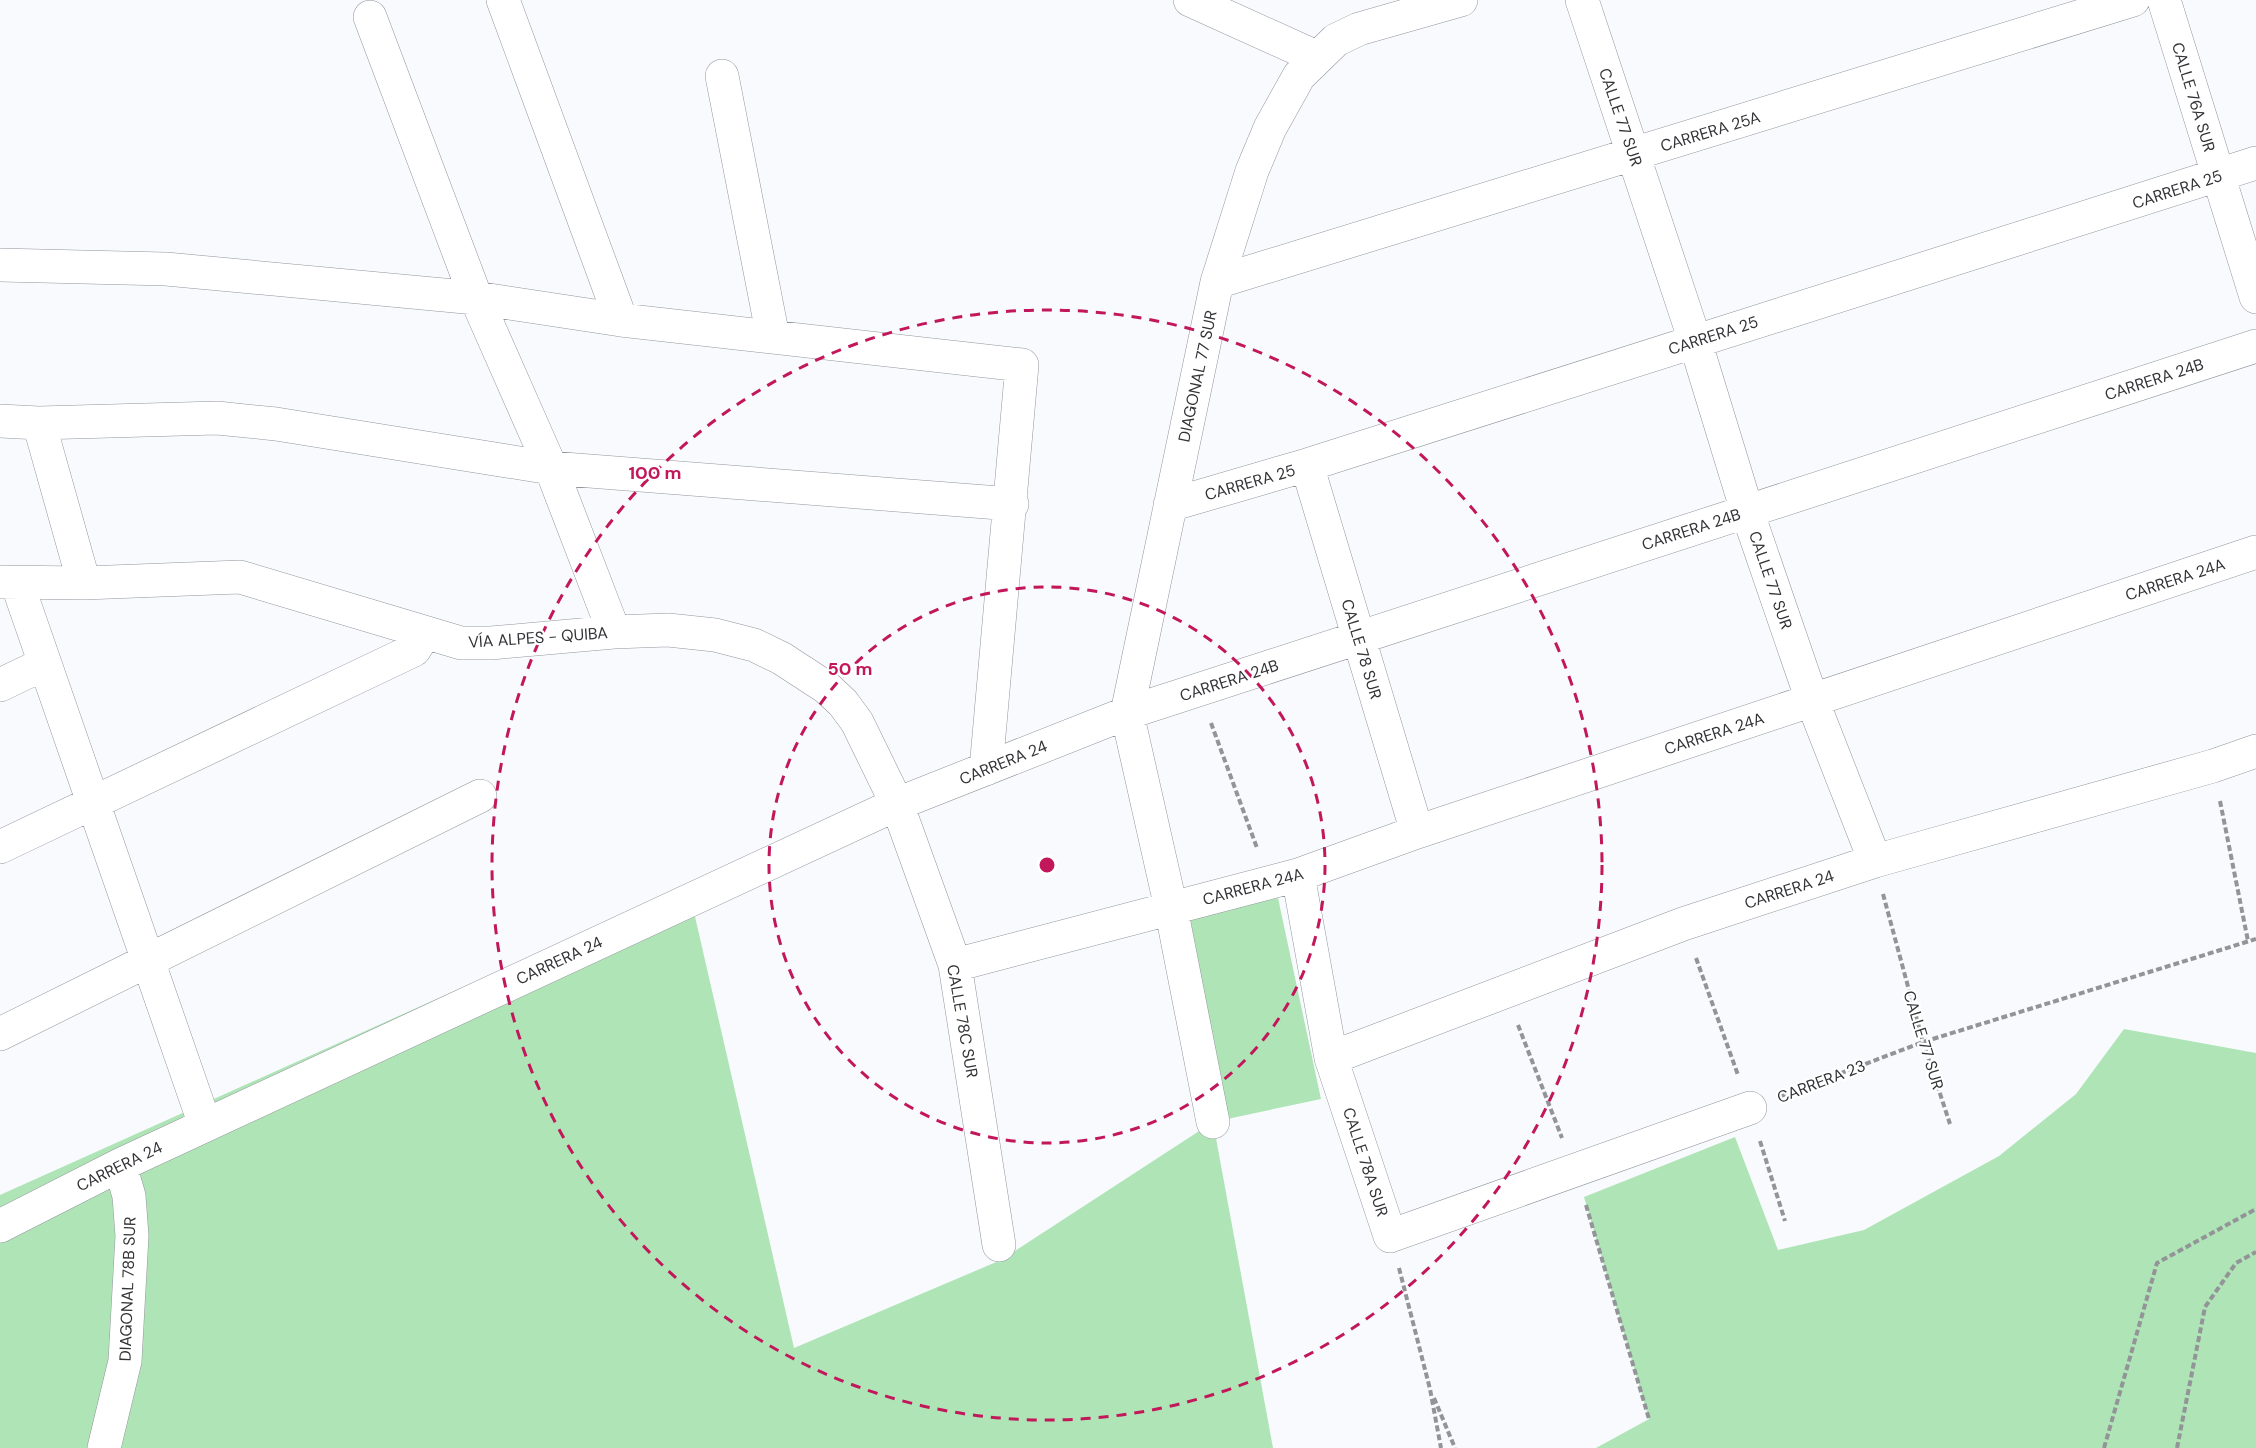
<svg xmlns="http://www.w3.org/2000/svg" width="2256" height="1448" font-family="'DM Sans',sans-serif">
<rect width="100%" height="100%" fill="#f8fafe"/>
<path fill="#afe5b6" d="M688 886 794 1348 1001 1260 1213 1122 1174 920 1278 898 1321 1099 1213 1122 1273 1448H0V1195Z
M2124 1029 2256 1053V1448H1596L1649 1419 1584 1197 1735 1137 1778 1250 1864 1230 1999 1156 2076 1094Z"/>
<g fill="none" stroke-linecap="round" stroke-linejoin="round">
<defs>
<path id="minor" d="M503 0 621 320
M1190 0 1316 57
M1582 0 1695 341 1747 511 1812 700 1875 861
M2164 0 2256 297
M370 17 476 298 551 468 614 632
M722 76 773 337
M0 265 166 269 476 298 621 320 1022 365 986 769
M1217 282 2133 0
M0 421 39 423 217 418 276 424 551 468 1012 504
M39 423 84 583
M1307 465 1417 832
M1170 505 1307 465 2256 163
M0 582 84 583 240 577 461 643H491L614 632 668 630 715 635 754 645 781 658 827 688 843 703 857 722 897 804 955 965 999 1245
M17 583 205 1125
M0 685 44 664
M0 847 414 650 425 633
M1298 875 1331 1058 1390 1236 1750 1108
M955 965 1298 875 1417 832 2256 552
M0 1034 480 796
M1331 1058 1683 924 1875 861 2213 766 2256 751
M1213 1122 1171 908 1127 713 1217 282 1252 171 1270 128 1299 76 1336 40 1359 29 1461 0
M0 1226 120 1165 897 804 1127 713 2256 346
M104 1448 125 1361 132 1236 129 1196 120 1165"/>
</defs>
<use href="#minor" stroke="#92969c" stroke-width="34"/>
<path stroke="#929497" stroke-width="4" stroke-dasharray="6 3" stroke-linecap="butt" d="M1211 723 1257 848
M2220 801 2248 941
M1883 894 1923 1042 1950 1124
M1696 958 1738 1075
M1518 1025 1562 1138
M1781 1096 1923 1042 2256 939
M1760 1141 1785 1221
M1586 1205 1649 1419
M1399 1268 1430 1389 1441 1448
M1434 1398 1455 1448
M2104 1448 2157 1263 2256 1209
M2177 1448 2205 1307 2236 1263 2256 1252"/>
<use href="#minor" stroke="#fff" stroke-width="33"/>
</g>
<g fill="none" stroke="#c2185b" stroke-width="3" stroke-dasharray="10 8">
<circle cx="1047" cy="865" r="278"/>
<circle cx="1047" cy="865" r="555"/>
</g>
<g text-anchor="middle" stroke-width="4.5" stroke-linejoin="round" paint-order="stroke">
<g font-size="16" fill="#323336" stroke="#fff">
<text transform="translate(2194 97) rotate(73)" y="6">CALLE 76A SUR</text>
<text transform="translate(1621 117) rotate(71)" y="6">CALLE 77 SUR</text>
<text transform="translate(1710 131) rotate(-17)" y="6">CARRERA 25A</text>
<text transform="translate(2177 189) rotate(-18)" y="6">CARRERA 25</text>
<text transform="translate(1713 335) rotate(-18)" y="6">CARRERA 25</text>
<text transform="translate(1197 376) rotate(-78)" y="6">DIAGONAL 77 SUR</text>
<text transform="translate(2154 379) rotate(-18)" y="6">CARRERA 24B</text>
<text transform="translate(1250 482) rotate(-16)" y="6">CARRERA 25</text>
<text transform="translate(1691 529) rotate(-18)" y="6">CARRERA 24B</text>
<text transform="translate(2175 579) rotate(-18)" y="6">CARRERA 24A</text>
<text transform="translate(1771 580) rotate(71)" y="6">CALLE 77 SUR</text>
<text transform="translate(538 637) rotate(-4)" y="6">VÍA ALPES - QUIBA</text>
<text transform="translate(1362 649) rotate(73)" y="6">CALLE 78 SUR</text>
<text transform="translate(1229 680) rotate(-18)" y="6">CARRERA 24B</text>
<text transform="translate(1714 733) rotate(-18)" y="6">CARRERA 24A</text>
<text transform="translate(1003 762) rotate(-22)" y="6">CARRERA 24</text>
<text transform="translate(1253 886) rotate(-15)" y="6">CARRERA 24A</text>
<text transform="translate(1789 889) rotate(-18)" y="6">CARRERA 24</text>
<text transform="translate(559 960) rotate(-25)" y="6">CARRERA 24</text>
<text transform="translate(963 1021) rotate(80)" y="6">CALLE 78C SUR</text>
<text transform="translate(1924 1040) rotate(73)" y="6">CALLE 77 SUR</text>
<text transform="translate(1821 1081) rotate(-21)" y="6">CARRERA 23</text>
<text transform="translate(1366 1162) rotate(72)" y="6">CALLE 78A SUR</text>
<text transform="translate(119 1166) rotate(-26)" y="6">CARRERA 24</text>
<text transform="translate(127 1289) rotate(-88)" y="6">DIAGONAL 78B SUR</text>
</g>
</g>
<circle cx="1047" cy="865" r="9" fill="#c2185b" stroke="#fff" stroke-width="3"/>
<g font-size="18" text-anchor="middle" font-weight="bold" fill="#c2185b" stroke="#fff" stroke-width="4.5" stroke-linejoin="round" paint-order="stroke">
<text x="655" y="479">100 m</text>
<text x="850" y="675">50 m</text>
</g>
</svg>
